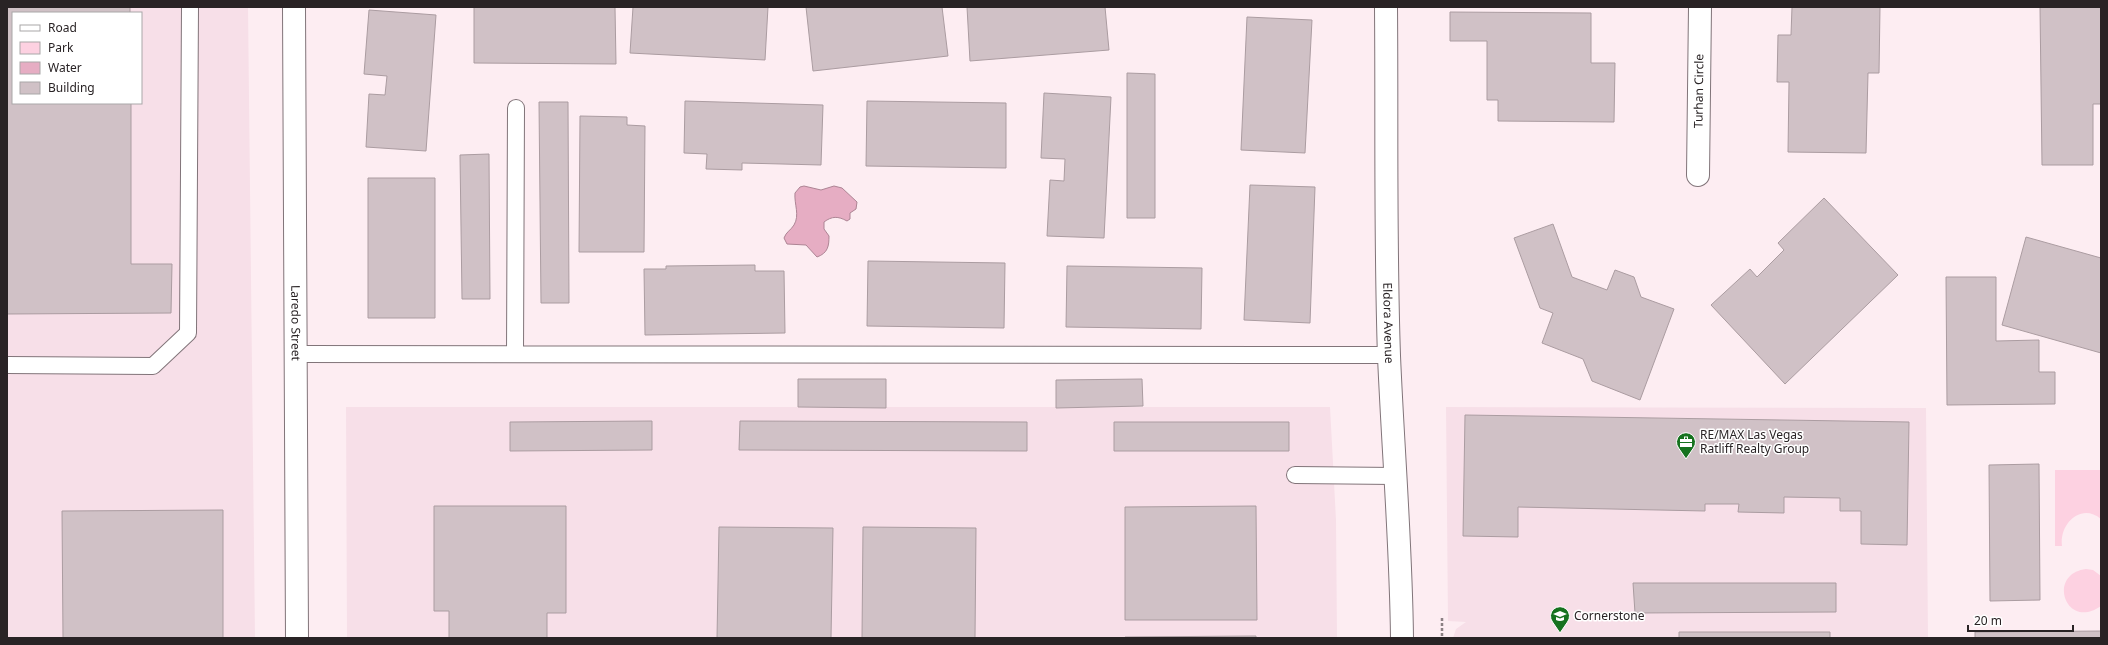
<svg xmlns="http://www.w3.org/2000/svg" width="2108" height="645" font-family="'Noto Sans',sans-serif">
<rect width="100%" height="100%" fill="#fdedf2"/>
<path fill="#f7dfe8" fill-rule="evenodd" d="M7 7H248L255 638H7ZM13 13H141V103H13Z
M346 407H1330L1336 520 1337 638H347Z
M1446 407 1926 408 1928 638H1453L1456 629 1466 622 1448 621Z"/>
<path fill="#fdd1e1" d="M2055 470H2101V519C2081 502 2059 524 2062 546H2055Z
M2086 569 2093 570 2101 576V606C2066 631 2046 574 2086 569Z"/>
<path fill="#e6adc3" stroke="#ad8494" d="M804 186 821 190 834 186 842 188 857 202 856 209 850 213V219L847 221C838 216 832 216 824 222V229L829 236C829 246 828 253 817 257L806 245 787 244 784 238C786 232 791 230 794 225 800 215 794 204 795 193L800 187Z"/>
<path fill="#d0c1c6" stroke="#ab9ca1" d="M7 7H130V13H13V103H131V264H172L171 313 7 314Z
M474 7H615L616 64 474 63Z
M633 7H768L765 60 630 53Z
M806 7H942L948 56 813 71Z
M967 7H1105L1109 50 970 61Z
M1792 7H1880L1879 73H1868L1866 153 1788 152 1789 82H1777L1778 35H1791Z
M2040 7H2101V104H2093V165H2042Z
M369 10 436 15 426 151 366 147 369 94 385 95 387 76 364 74Z
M1450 12 1591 13V63H1615L1614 122 1498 121V100H1487V41H1450Z
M1247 17 1312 20 1305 153 1241 150Z
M1127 73 1155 74V218H1127Z
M1044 93 1111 97 1104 238 1047 236 1050 180 1064 181 1065 159 1041 158Z
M685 101 823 105 821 165 742 163V170L706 169 707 154 684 153Z
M867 101 1006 103V168L866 166Z
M539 102H568L569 303H541Z
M580 116 627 117V125L645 126 644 252H579Z
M489 154 490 299H462L460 155Z
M368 178H435V318H368Z
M1250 185 1315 187 1310 323 1244 320Z
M1824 198 1898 275 1785 384 1711 305 1750 269 1757 277 1784 250 1778 243Z
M1553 224 1572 277 1607 290 1615 270 1634 277 1641 297 1674 309 1640 400 1592 381 1583 359 1542 343 1553 313 1540 308 1514 238Z
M2026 237 2101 258V353L2002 325Z
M868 261 1005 263 1004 328 867 326Z
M755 265V271H784L785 333 645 335 644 269H666V266Z
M1067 266 1202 268 1201 329 1066 327Z
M1946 277H1996V341L2039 340V372H2055V404L1947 405Z
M798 379H886V408L798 407Z
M1142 379 1143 406 1056 408V380Z
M1465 415 1909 422 1907 545 1861 544V511H1840V498L1784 497V513L1738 512 1739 504H1705V511L1518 507V537L1463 536Z
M652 421V450L510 451V422Z
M740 421 1027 422V451L739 450Z
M1114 422H1289V451H1114Z
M2039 464 2040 600 1990 601 1989 465Z
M434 506H566V613H547V638H449V611H434Z
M1256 506 1257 620H1125V507Z
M223 510V638H63L62 511Z
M719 527 833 528 831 638H717Z
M863 527 976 528 975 638H862Z
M1633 583H1836V612L1635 613Z
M2101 631V638H1975V632Z
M1679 632H1830V638H1679Z
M1256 636V638H1125V637Z"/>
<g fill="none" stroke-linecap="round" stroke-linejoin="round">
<defs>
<path id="service" d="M296 354 1389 355
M515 354 516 108
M7 365 153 366 188 333 190 7
M1295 475 1395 476"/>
<g id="minor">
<path id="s1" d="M294 7 297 638"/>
<path id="s2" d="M1386 7C1387 123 1385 240 1389 356 1393 450 1401 544 1402 638"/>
<path id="s3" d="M1698 175 1700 7"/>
</g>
</defs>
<use href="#service" stroke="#817479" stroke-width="18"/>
<use href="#minor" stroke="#817479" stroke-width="24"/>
<path stroke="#8b8083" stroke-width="2.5" stroke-dasharray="3 2" stroke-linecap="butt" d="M1442 618V638"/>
<use href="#service" stroke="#fff" stroke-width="16"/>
<use href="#minor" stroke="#fff" stroke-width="22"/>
</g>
<defs>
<symbol id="office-pin" viewBox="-11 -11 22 30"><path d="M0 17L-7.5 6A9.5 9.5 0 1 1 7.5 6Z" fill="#16721f" stroke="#fff"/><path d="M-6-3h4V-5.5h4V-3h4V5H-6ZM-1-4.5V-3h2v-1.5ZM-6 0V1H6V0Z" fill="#fff"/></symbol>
<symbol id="school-pin" viewBox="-11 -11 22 30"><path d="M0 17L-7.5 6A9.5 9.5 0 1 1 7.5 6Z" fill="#16721f" stroke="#fff"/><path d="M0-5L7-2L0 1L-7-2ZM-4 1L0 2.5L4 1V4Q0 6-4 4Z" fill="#fff"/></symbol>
</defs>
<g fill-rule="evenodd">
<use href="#office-pin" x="1675" y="431" width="22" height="30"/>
<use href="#school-pin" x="1549" y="605" width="22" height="30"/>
</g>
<g text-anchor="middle" stroke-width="3" stroke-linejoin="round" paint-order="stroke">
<g font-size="12" fill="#292325" stroke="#fff">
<text dy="4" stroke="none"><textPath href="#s3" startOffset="84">Turhan Circle</textPath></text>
<text dy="4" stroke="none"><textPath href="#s1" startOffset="316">Laredo Street</textPath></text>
<text dy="4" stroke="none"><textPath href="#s2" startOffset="316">Eldora Avenue</textPath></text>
</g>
<g font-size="12" fill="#292325" stroke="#fff" text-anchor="start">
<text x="1700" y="439">RE/MAX Las Vegas<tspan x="1700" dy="14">Ratliff Realty Group</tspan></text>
<text x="1574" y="620">Cornerstone</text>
</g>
</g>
<rect width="2108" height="645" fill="none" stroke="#292325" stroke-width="16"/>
<rect x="12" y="12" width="130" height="92" fill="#ffffff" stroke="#a9a7a8"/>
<rect x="20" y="25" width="20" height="6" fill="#ffffff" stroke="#a9a7a8"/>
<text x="48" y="32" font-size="12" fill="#292325">Road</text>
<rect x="20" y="42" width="20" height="12" fill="#fdd1e1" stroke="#a9a7a8"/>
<text x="48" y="52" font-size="12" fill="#292325">Park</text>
<rect x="20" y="62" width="20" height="12" fill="#e6adc3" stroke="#a9a7a8"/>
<text x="48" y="72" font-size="12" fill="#292325">Water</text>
<rect x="20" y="82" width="20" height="12" fill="#d0c1c6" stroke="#a9a7a8"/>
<text x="48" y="92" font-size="12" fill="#292325">Building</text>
<path d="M1968 625v6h105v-6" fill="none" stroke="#292325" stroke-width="2"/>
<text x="1974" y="625" font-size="12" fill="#292325" stroke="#ffffff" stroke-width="3" paint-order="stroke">20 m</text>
</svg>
